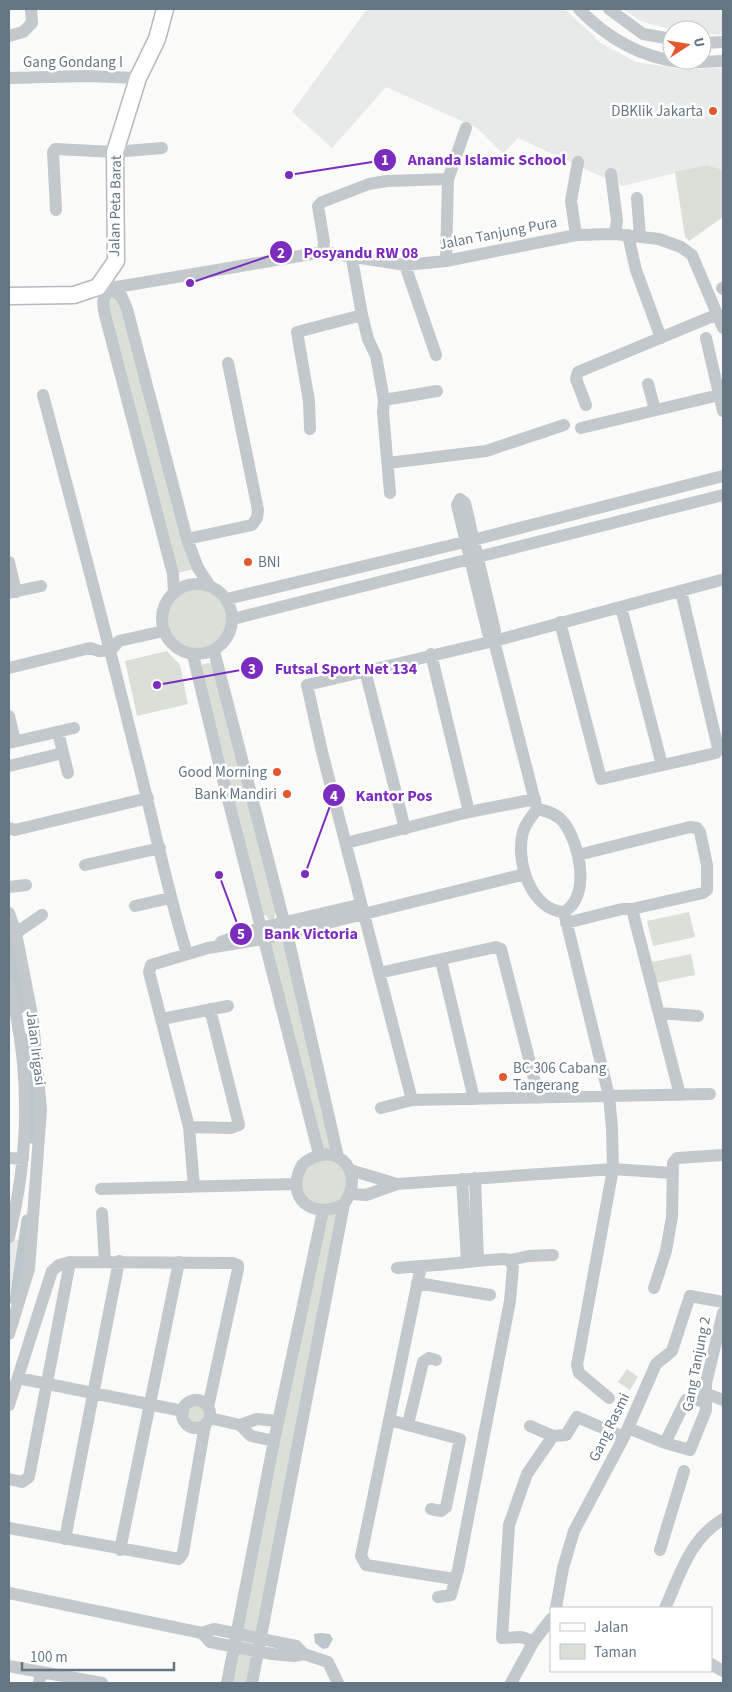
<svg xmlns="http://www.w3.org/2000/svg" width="732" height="1692" font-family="'Source Sans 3',sans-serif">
<rect width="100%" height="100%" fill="#fafaf8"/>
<path fill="#e8e9e9" d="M367 9H565L601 43 636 62 680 69 723 68V170L707 165 622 186 518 138 503 154 477 128 386 87 332 148 292 112Z
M622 9H723V35L702 34V30H674L643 22Z
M9 1238 25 1241 9 1295Z"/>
<path fill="#dadfd7" d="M707 165 723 170V217L689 241 685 237 675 172Z
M111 288 127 309 198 568 173 574 105 294Z
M162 619a35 35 0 1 1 70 0a35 35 0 1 1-70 0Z
M167 651 180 665 188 704 137 716 125 661Z
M217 661 282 912 275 914 274 919 269 920 266 915 258 917 196 666Z
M689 912 695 937 653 946 647 921Z
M287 933 332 1128 350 1170 251 1683H227L323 1212 304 1203 298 1172 318 1154 263 939Z
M691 954 695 975 656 983 652 962Z
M627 1369 638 1377 630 1390 618 1382Z
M198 1400 209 1410 199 1428 189 1427 183 1420 184 1408 192 1401Z"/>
<path fill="#bbc7cb" d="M320 1633 330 1634 333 1639 328 1648 323 1649 315 1643 314 1634Z"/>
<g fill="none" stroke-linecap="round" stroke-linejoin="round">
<path stroke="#bbc7cb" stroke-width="11" d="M9 935 20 1008
M26 1039 32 1075 34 1139
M15 1300 27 1220"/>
<defs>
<path id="major" d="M9 296 74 295 98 287 116 261 115 152 138 78 157 39 165 9"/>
</defs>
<use href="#major" stroke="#b5babe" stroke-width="19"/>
<path stroke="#c3c8cc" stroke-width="12" d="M579 9C606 37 640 57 680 62 694 63 709 61 723 61
M609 9 643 34 672 39
M9 36 23 32 32 23 31 9
M702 43 723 42
M9 78 87 76 138 78
M611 174 617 221 615 234
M637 198 640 236
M56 210 53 152 55 149 115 152 162 148
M576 235 571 201 578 162
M628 235 636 270 661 338
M323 252 324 242 318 206 322 202 369 184 387 181 448 179
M352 259 362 315 368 339 376 356 384 400 383 412 390 493
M446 261 448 179 466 128
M405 265 436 355
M110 284 111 288 122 297 127 309 187 539 198 568 210 586
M111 288 323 252 405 265 446 261 576 235 615 234 659 239 681 247 692 255 723 328
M111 288C102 297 102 303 105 315L173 574 174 593
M722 288 723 289
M706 338 723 411
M648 384 655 410
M43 395C74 512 105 628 134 746 152 815 166 886 187 954
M384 400 437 391
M586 405 576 379 578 372 718 314
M581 428 719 395
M310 429 309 401 297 332 362 315
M388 463 486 451 564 425
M187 539 252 525 257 518 258 510 228 363
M9 562 16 592
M162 619a35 35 0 1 1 70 0a35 35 0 1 1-70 0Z
M9 593 41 586
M227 599 473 540 723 476
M621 607 662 765
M233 619 723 495
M560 622 601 779 716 753 718 748 681 591
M494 641 495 631 465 503 460 499 457 505 488 633 494 641 537 809
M214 651 287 933 338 1157
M431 654 469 812
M193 655 221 772 319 1154
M9 668 90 648 99 651 111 650 119 641 164 631
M365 670 405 829
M9 716 15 741
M58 732 68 773
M9 743 74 728
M9 766 63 753
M537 809C548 811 558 814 564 823 580 844 591 896 564 912 531 910 515 861 523 832 525 824 532 816 537 809Z
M9 828 15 830 148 798
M346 843 469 812 535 799
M85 865 160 848
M9 887 26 885
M135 906 170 898
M632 909 680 1095
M564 912 609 1096 612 1128 613 1169 577 1365 579 1373 609 1398
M9 913 16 933 33 1020 41 1110 29 1269 9 1334
M566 923 622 909H632L703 893 707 890V865L700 832 697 828 690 827 578 855
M16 933 42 915
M221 942 260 928 358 905
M441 960 474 1099
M379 973 496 947 501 949 539 1098
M9 983C31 1069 30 1151 9 1237
M659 1013 698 1016
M162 1019 228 1006
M412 1100 322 752 307 685 494 641 721 580
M381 1108 412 1100 710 1094
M189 1127 231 1128 239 1125 210 1009
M9 1158 23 1159
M350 1170 397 1184
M475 1178 478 1260
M462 1179 467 1261
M194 1187 189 1127 149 972 151 965 208 948 263 939 525 874
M101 1189 296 1184
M351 1194 366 1195 397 1184 613 1169 672 1173
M102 1213 105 1262
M510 1260 529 1256 553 1255
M397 1268 421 1266
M417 1283 490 1295
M654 1288 666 1251 672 1217 673 1163 677 1158 723 1155
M18 1378 183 1411
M705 1393 723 1400
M182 1414a14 14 0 1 1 28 0a14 14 0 1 1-28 0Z
M9 1405 52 1271 59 1265 70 1262 233 1263 238 1265V1269L208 1407
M210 1418 240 1425 251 1436 274 1441
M389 1420 460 1439 446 1507 441 1511 431 1509
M408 1424 423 1362 429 1358 436 1360
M240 1425 257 1419 278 1421
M530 1426 553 1436
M628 1428 665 1443 686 1400 691 1399 705 1402
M665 1443 690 1450 706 1410V1383L723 1313
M9 1479 22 1482 29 1477 70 1262
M9 1528 179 1559 183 1553 205 1425
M65 1539 119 1261
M120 1550 179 1262
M660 1550 684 1471
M9 1593 202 1633 214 1629 296 1646 304 1654 328 1662 338 1683
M438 1597 451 1595 458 1570 510 1301 513 1267 510 1260 504 1259C476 1260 449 1265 421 1266L361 1556 366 1565 454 1579
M556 1608 563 1568 574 1531 624 1437 656 1364 672 1351 690 1296 723 1302
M665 1608C681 1573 689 1540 723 1519
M202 1633 210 1642 272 1654 294 1656 304 1654
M534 1641 521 1637 502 1638 509 1525 527 1474 553 1436 566 1435 577 1417 624 1437
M711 1664 723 1671
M9 1666 41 1672 39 1683
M41 1672 102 1683
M227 1683 274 1441 323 1211
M252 1683 344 1204C368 1170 333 1137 302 1165 284 1198 313 1221 344 1204
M511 1683 534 1641 551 1619"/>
<use href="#major" stroke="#fff" stroke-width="16"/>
</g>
<g fill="#e4572e" stroke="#fff" stroke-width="2">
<circle cx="713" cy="111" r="5"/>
<circle cx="248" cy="562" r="5"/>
<circle cx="277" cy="772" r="5"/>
<circle cx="287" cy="794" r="5"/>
<circle cx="503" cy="1077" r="5"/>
</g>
<g text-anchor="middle" stroke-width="5" stroke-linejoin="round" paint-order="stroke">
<g font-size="15" fill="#657683" stroke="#fff">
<text x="73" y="67">Gang Gondang I</text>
<text transform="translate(115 206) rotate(-89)" y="5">Jalan Peta Barat</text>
<text transform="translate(498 233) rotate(-11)" y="5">Jalan Tanjung Pura</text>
<text transform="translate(36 1048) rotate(83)" y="5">Jalan Irigasi</text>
<text transform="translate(696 1364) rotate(-79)" y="5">Gang Tanjung 2</text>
<text transform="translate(609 1427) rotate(-64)" y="5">Gang Rasmi</text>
</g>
<g font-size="15" fill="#657683" stroke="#fff" text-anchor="end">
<text x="703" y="116">DBKlik Jakarta</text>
<text x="258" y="567" text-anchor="start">BNI</text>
<text x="267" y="777">Good Morning</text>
<text x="277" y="799">Bank Mandiri</text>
<text x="513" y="1073" text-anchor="start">BC 306 Cabang<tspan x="513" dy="17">Tangerang</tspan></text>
</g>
</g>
<path fill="none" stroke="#7b2cbf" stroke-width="2" d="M289 175L385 160M190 283L281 252M157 685L252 668M305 874L334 795M219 875L241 934"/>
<g fill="#7b2cbf" stroke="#fff" stroke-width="2">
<circle cx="289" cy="175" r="5"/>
<circle cx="190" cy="283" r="5"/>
<circle cx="157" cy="685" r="5"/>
<circle cx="305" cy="874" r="5"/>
<circle cx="219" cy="875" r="5"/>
<circle cx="385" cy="160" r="12"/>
<circle cx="281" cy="252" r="12"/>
<circle cx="252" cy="668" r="12"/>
<circle cx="334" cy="795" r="12"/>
<circle cx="241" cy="934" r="12"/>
</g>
<g font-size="15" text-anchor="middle" font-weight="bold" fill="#fff">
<text x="385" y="165">1</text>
<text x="281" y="258">2</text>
<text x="252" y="674">3</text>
<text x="334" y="801">4</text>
<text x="241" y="939">5</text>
</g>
<g font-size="16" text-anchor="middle" font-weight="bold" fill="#7b2cbf" stroke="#fff" stroke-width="5" stroke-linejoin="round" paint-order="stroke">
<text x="487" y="165">Ananda Islamic School</text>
<text x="361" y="258">Posyandu RW 08</text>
<text x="346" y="674">Futsal Sport Net 134</text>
<text x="394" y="801">Kantor Pos</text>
<text x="311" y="939">Bank Victoria</text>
</g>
<rect width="732" height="1692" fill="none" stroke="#657683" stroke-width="20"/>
<rect x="550" y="1607" width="162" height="65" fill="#ffffff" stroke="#c1c8cd"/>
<rect x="560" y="1623" width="25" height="8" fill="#ffffff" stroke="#c1c8cd"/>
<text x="594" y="1632" font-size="15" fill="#657683">Jalan</text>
<rect x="560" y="1644" width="25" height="15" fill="#dadfd7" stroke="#c1c8cd"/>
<text x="594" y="1657" font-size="15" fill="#657683">Taman</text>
<g transform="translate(687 45) rotate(78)"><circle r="24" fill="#ffffff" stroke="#c1c8cd"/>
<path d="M0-4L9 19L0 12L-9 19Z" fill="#e4572e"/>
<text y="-8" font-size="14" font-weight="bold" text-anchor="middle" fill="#657683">U</text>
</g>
<path d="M22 1662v8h152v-8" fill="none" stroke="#657683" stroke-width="2.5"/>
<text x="30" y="1662" font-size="15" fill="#657683" stroke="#ffffff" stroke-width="4" paint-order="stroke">100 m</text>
</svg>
